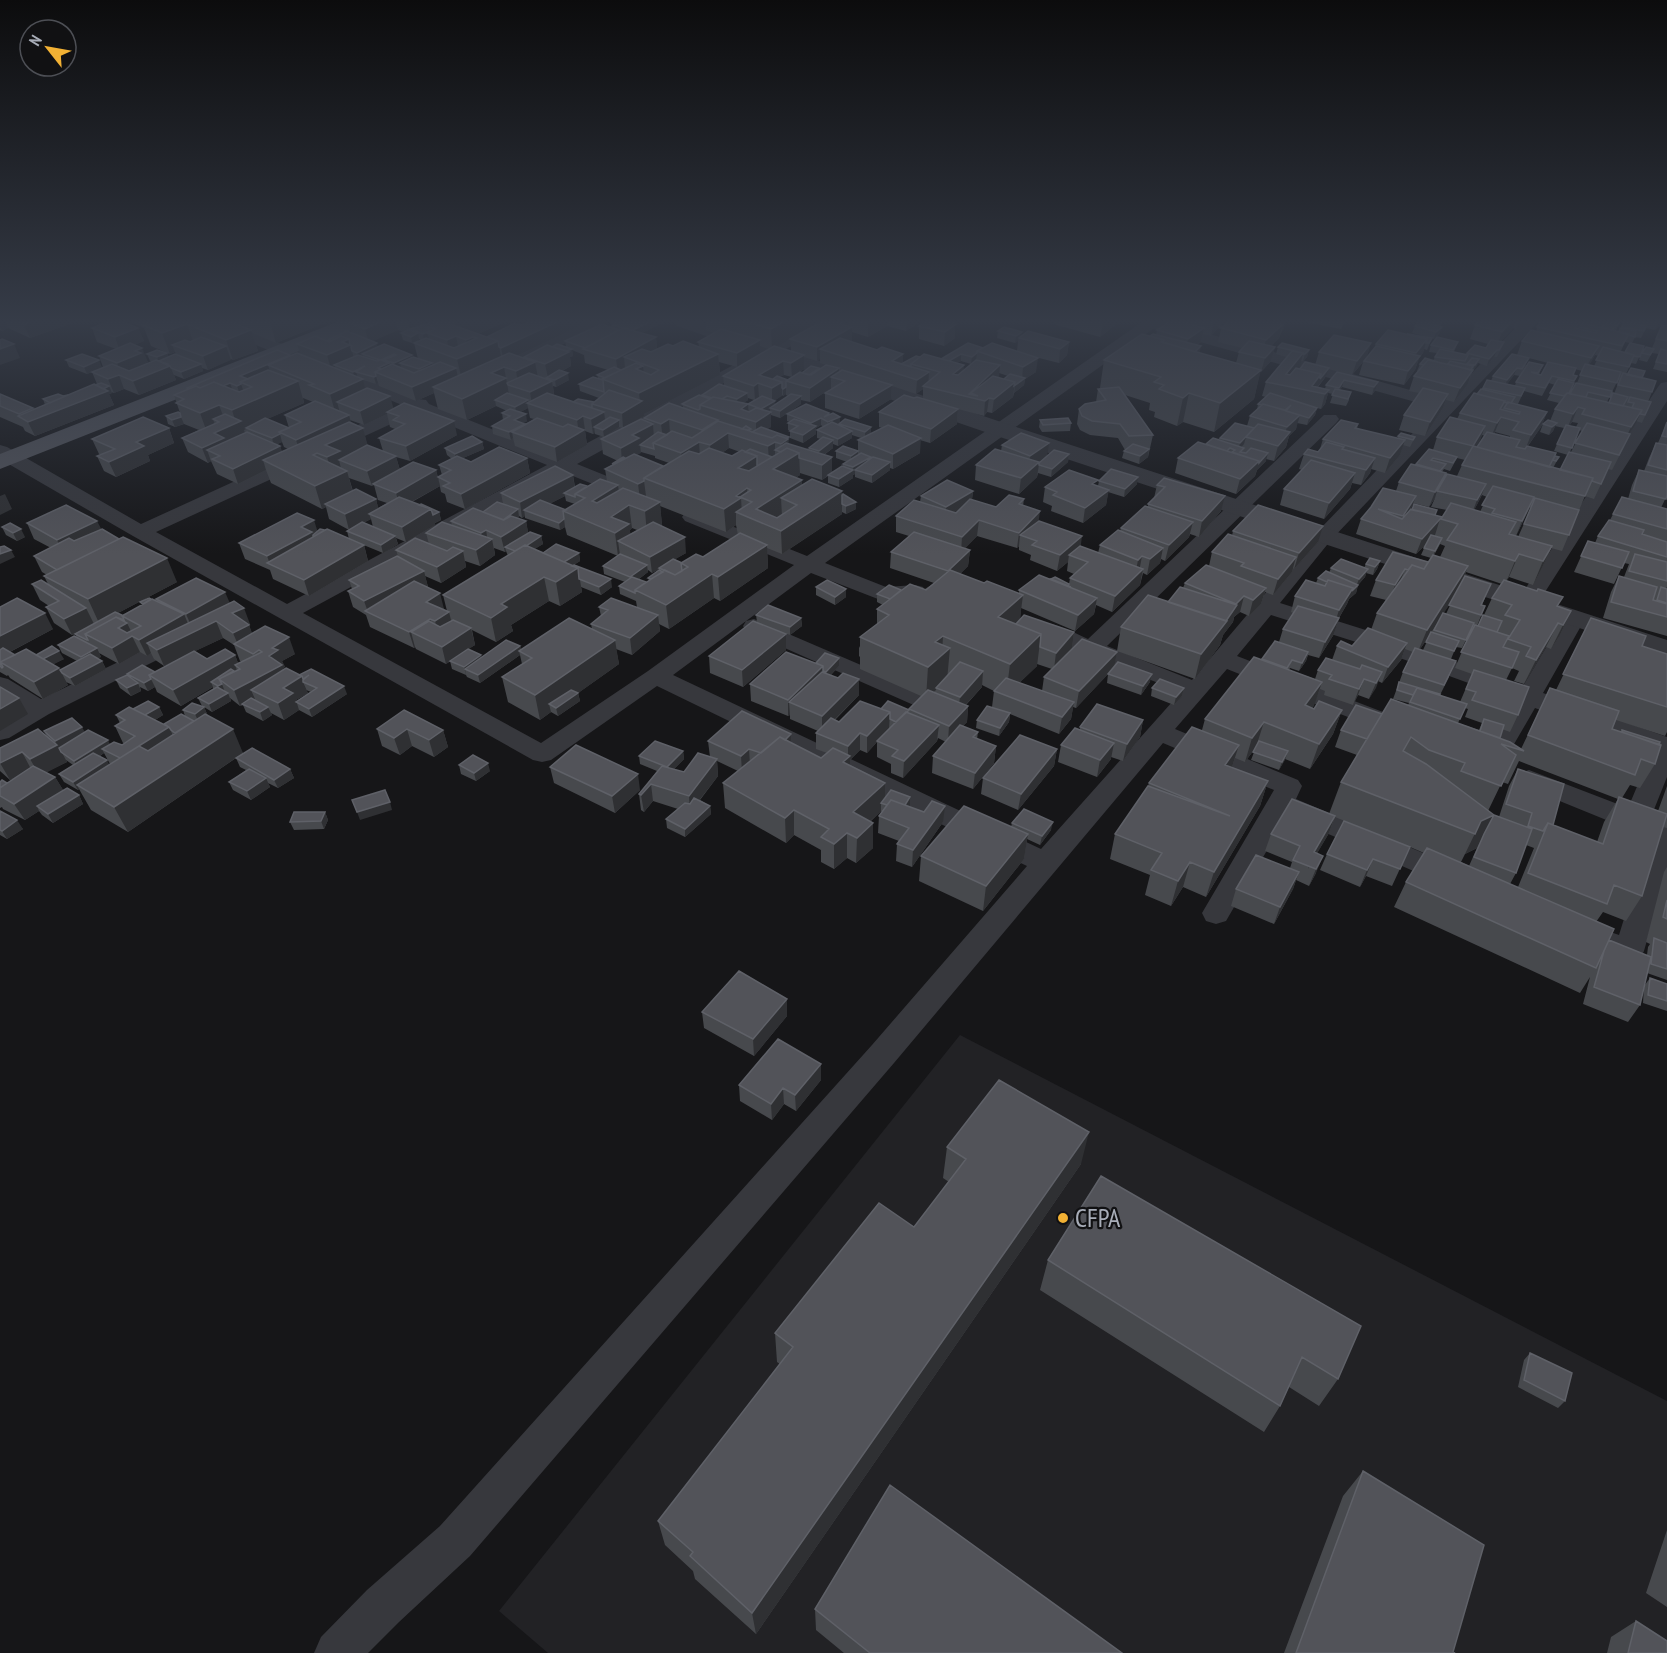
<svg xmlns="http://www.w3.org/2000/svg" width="1667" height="1653" font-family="'PT Sans Narrow',sans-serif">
<rect width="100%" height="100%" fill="#161618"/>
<path fill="#222225" d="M960 1035 1667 1401V1653H548L499 1611Z"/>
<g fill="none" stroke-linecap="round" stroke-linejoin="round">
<path fill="#37383d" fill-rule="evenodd" d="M205 322H228L418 399 426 400 429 404 561 457 814 322H835L577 464 639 489 642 493 639 497H625L563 472 303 613 541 743 648 671 794 565 685 521 682 517 685 513H699L807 556 1142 322H1166L1446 400 1521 322H1538L1331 540 1280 603 1372 632 1523 686 1566 614 1574 612 1582 614 1585 619 1543 693 1667 737V777L1651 817 1657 825 1667 823V869L1644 951 1640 959 1629 962 1589 947 1584 939 1589 931 1599 928 1619 935 1651 831 1644 833 1626 828 1520 785 1516 779 1520 773 1529 770 1628 808 1652 751 1535 708 1499 770 1490 772 1481 770 1477 764 1515 700 1356 642 1271 615 1237 656 1396 717 1399 723 1396 729 1387 731 1378 729 1227 669 1175 729 1298 780 1302 786 1296 799 1461 869 1465 876 1461 883 1451 886 1441 883 1287 816 1226 921 1216 924 1206 921 1202 913 1274 790 1163 743 894 1063 470 1556 399 1622 368 1653H314L321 1637 367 1590 440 1526 872 1045 1027 866 657 686 551 760 542 762 533 760 133 536 0 459V445L7 447 141 524 402 405 207 325ZM1153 329 1437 408 1317 532 1192 680 1107 646 1336 423 1339 419 1336 415H1324L1088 639C1072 632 1050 619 1032 623L1029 628 1032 633 1181 692 1041 849 673 675 811 573 883 601 923 597 926 592 923 587 915 585 886 587 825 563ZM417 412 547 465 287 604 156 532Z
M584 322H606L604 325 494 377H482L480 373 482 369Z
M1667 382V401L1538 603 1535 608 1527 610 1519 608 1516 603 1658 387 1661 383Z
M754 619 961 708 964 713 961 718 952 721 943 718 746 631 743 626 746 621Z
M183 631 191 633 194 638 191 643 49 714 9 738 0 740V721L22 709 0 695V677L8 679 41 699Z"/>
<path fill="#37383d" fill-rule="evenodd" d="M675 322H704L1007 424 1667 640V657L991 434 677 326Z"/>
<path fill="#53555c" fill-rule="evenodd" d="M337 322H364L362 326 0 469V454Z"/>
</g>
<path fill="#47494d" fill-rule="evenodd" d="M0 322H75L30 338 8 328 2 331 0 330Z
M132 322H327L276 343 252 333 258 351 233 360 231 359 208 370 202 368 203 371 184 379 174 375 176 380 139 395 124 389 114 393 111 392 112 393 109 394 114 405 35 436 25 431 23 427 0 417V394L34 409 45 405 43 399 68 395 97 384 92 372 87 374 69 367 66 360 103 367 99 356 116 349 97 342 92 328H138L144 341 134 345 148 362 145 363 146 364 152 362 150 361 147 354 167 353 169 357 176 354 175 352 170 354 151 346 144 328 132 323Z
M350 322H505L478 334 487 337 528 322H579L580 326 517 356 524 358 552 347H566L565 341 612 327 611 322H663L642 333 656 337 657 350 673 346 699 347 698 342 714 333 706 330V322H818L791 339 821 322H917V324L906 331 887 326 868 337 852 332V341L851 342 903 363 920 357 941 359 983 348 1017 351 1018 341 1015 343 997 338 998 331 1021 336 1069 342 1067 355 1059 363 1031 356 1036 372 1025 379 1024 385 1014 393 1013 397 992 413 987 412 984 416 958 409 957 424 930 443 920 440V453L893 469 890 468V470L872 483 855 477V474L853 475V478L839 487 828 483V476L822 480 800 473V475L795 478 802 480V485L842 491V495L856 502V509L846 514 842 512V514L782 554 767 548 768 568 720 601 714 598 669 629 659 624 660 631 632 655 616 649 619 664 578 693 580 701 558 716 551 712 540 720 508 702 502 677 522 664 520 655 480 683 467 677 466 675 452 669 450 661 458 656 446 664 416 649 415 647 414 648 370 627 366 615 353 607 348 591 352 589 349 580 398 556 396 550 429 544 426 533 452 525 451 521 483 512 503 504 501 493 573 475 575 487 587 486 607 481 605 469 618 461 603 454 601 439 644 421V418L683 408 682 404 702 396V395L724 385 723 376 769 349 760 346V354L737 367 719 362 720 375 644 414V416L623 428 619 427 604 437 595 434V433L593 434 585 431 587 445 557 462 515 446 513 438 511 440 493 434 492 426 503 420 502 413 507 411 496 406 467 420 438 409 434 393 416 401 379 386 378 383 376 384 363 380 365 388 393 409 457 435 410 461 396 457 400 470H436L440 486 412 502 439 512 441 520 435 523V525L406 542 396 538 398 544 383 553 349 539 347 531 349 530 329 519 326 507 322 509 271 483 266 470 238 484 217 474 211 461 208 463 188 452 182 438 199 430 184 424 175 427 168 424 166 416 180 413 174 395 188 390 187 388 290 355V356L300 354 297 344 329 342 328 340 351 333 349 323ZM398 330 403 332 401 333 403 340 412 343 419 340V339L421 340 414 343 418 359 412 357V355L378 347 372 341ZM790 339 791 351 777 347ZM572 350 584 355 585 363 608 370 597 375 598 378 579 384 580 391 599 398 594 402H573L554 395 553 386 556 387 569 380 562 371 571 366 570 357 573 356ZM804 357 817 361 820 359V363L826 365 819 370V368L802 373 788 380 779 377 784 375 792 377 804 369ZM961 361 971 364 963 371 956 363ZM999 373 1008 376 1004 379 999 378ZM892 386 916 394 923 389V398H914L879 412V427L882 428 871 434V427L840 423 829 415 787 414V421L790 422 788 423V430L790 431V438L803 443 816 434V428L821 425 823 427 817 430V438L821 439 809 448V450L789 444 767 429 771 427V415L780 418 801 404V400L810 402 831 388V390L825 393V408L859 419 891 399ZM786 394V395L788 396 775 404 774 401 782 395 783 396ZM303 398 313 402 285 415 289 428 267 419 304 403ZM748 398 754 400 748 404 743 403 748 400ZM528 408 530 418 534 419 525 424 523 423 527 421 520 412ZM387 414 390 427 395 429 379 438 383 451 367 445 363 428 351 422 350 420 364 425ZM852 435 861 438 858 440V451H836V458L847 462 843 464V467L832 472V457L824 455 833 448V444L838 446 852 438ZM282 442 284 447 288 449 282 452 280 446 277 444ZM729 448 740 452 732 456 722 453ZM641 452 655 456V458L669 463 663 466 637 455ZM349 478 372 486 374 485 378 500 387 503 378 508 376 499 353 491ZM565 496 566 501 575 504 566 510 549 504ZM660 506 726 532 736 525 738 535 703 557 682 563 675 559 686 553 661 526 662 525ZM519 516 522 518 525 516V518L560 530 565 527 567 535 618 556 603 566 604 574 625 582 619 586 620 594 636 601 637 607H599L601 616 591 624 592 629 521 650 520 646 481 657 468 649 475 645 472 630 496 642 513 631 511 625 549 601 560 606 582 592 581 587 601 595 612 587 572 566 580 561 579 553H543L534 549 543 544 541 536 528 533 526 521 517 518 519 517ZM371 519 373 527 363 523ZM632 528 637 530 630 534V530ZM494 548 505 552 506 551 508 556 443 595 447 611 443 609H444L428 587 425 576 441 583 466 567 465 561 480 566 495 555ZM659 569V570L648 578 649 581 646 582 639 579 648 572V570L652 573Z
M924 322H955V338L944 346 919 339V326Z
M1054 322H1119L1100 337 1053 324Z
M1169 322H1228L1224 327 1285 322 1284 328 1281 333 1279 338 1271 346 1275 347 1271 361 1261 372H1260L1254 399 1214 432 1183 422 1177 426 1154 417 1155 412 1149 410 1150 403 1125 395 1153 435 1148 457 1139 464 1122 458 1124 451 1125 450 1118 438 1090 435 1080 430 1077 424 1079 409 1096 402 1098 389 1103 388H1100L1104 360 1150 336 1156 335 1157 330ZM1218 328 1221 329 1218 342 1242 348 1239 352 1236 363 1200 353 1197 345 1201 342 1203 334 1211 336Z
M1306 322H1345L1341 329Z
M1416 322H1443L1439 327H1442L1439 334 1434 339 1432 338 1427 350 1424 349 1423 353 1419 358 1415 370 1404 385 1359 375 1363 362 1352 375 1328 369 1327 375 1318 387 1325 389 1326 385 1337 372 1378 382 1376 389 1372 395 1342 387 1340 390 1349 400 1346 406 1330 403 1333 394 1328 393 1325 404 1321 409 1317 408 1315 415 1307 425 1297 423 1296 429 1289 436 1286 447 1274 461 1266 459V461L1257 470 1255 476 1236 494 1175 473 1178 458 1206 444 1219 440 1220 438 1247 426 1250 416 1257 410 1258 404 1266 397 1262 396 1266 382 1286 357 1276 354 1278 347 1309 350 1307 357 1303 361H1301L1299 369H1300L1315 365 1319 352 1368 356 1375 347 1376 344 1408 335 1431 338 1412 333 1415 326 1416 325Z
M1478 322H1522L1516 329 1513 328 1500 342H1504L1501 349 1497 357H1494L1487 366 1478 363 1472 372 1468 384 1454 402 1446 400 1443 408 1425 436 1399 430 1404 415 1419 393 1409 391 1414 376 1418 371H1417L1420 364 1433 361 1437 353 1429 352 1431 345 1458 342 1454 352 1466 355 1467 353 1486 348 1488 344 1470 339 1475 325Z
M1540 322H1619L1616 331 1618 332 1624 322H1664L1655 330 1646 328 1641 338 1635 337 1632 343 1644 346 1636 364 1631 363 1626 374 1642 378 1652 392 1648 402H1651L1642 423 1636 421 1629 434H1630L1623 449 1612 470 1608 469 1594 499 1585 496 1562 551 1551 548 1541 570 1533 585 1509 577 1506 581 1558 606 1571 611 1560 635 1551 649 1546 647 1524 684 1514 681 1519 671 1512 668 1506 680 1518 715 1510 732 1502 729 1500 738 1521 749 1550 688 1556 690 1591 618 1642 646 1667 654V732L1665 736 1616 720 1612 729 1655 764 1640 788 1630 785 1622 798 1658 811 1667 786V828L1663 827 1642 896 1626 921 1603 912 1596 922 1609 940 1647 955 1648 947 1650 944 1646 942 1664 872 1667 867V980L1647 973 1640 1005 1628 1022 1583 1004 1590 977 1580 993 1394 907 1406 882 1424 853 1410 847 1392 886 1366 876 1360 887 1320 870 1327 854 1362 828 1335 817 1329 833 1317 853 1316 873 1309 886 1296 880 1293 889 1274 924 1231 906 1236 889 1290 868 1292 862 1265 851 1271 834 1329 814 1341 782 1357 755 1335 747 1341 730 1382 714 1408 705 1409 703 1393 699 1403 672 1413 652 1405 649 1401 660 1382 683 1378 681 1369 699 1358 695 1353 705 1324 695 1325 691 1320 689 1312 708 1342 710 1333 734 1310 769 1285 759 1279 770 1251 760 1256 747 1245 762 1235 758 1232 767 1268 781 1260 806 1206 897 1183 887 1171 906 1145 895 1150 875 1110 859 1115 834 1148 786 1149 783 1202 730 1205 719 1279 642 1283 629 1293 613 1291 612 1295 596 1316 583 1318 578 1329 573 1331 568H1364L1366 564 1380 561 1377 569 1373 575 1366 573 1365 577 1358 585 1356 593 1349 599 1347 604 1339 618 1334 634 1319 658 1308 655 1306 661 1299 671 1290 668 1289 670 1315 679 1318 670 1332 660 1337 646H1352L1371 630 1377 613 1386 600 1370 596 1376 580 1393 552 1428 562 1431 558 1421 555 1426 544 1416 554 1356 534 1361 519 1396 491 1399 482 1416 464 1433 450 1437 437 1457 419 1460 413 1482 389 1487 380 1491 381 1493 376 1512 354 1526 365 1520 376 1514 375 1507 384 1515 386 1516 382 1543 365 1539 374 1541 375 1548 363 1517 355 1522 341 1536 331ZM1625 342 1630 343 1625 352 1621 351ZM1595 355 1599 356 1594 366 1589 365ZM1575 369 1582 371 1577 383 1570 394 1569 393 1577 376 1573 375ZM1618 380 1619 381 1614 394 1609 403 1607 402ZM1549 383 1555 385 1547 400 1559 403 1555 409 1550 421 1543 424 1540 432 1549 435 1553 431 1555 426 1564 428 1554 451 1568 455 1560 470 1553 468 1559 457 1528 446 1541 427 1547 412 1513 404V403L1518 404 1524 391 1542 396ZM1572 422 1578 423 1576 427 1569 426ZM1579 430 1582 431 1571 452H1570ZM1495 432 1510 436V438L1494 434ZM1482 435 1485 436 1477 447H1476ZM1457 458 1465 460 1462 465 1457 476 1443 481 1442 472 1444 469 1450 471ZM1482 495 1487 497 1480 512 1474 510ZM1435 498 1431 507 1447 510 1442 517 1411 509 1413 503 1429 507ZM1530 507 1531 508 1518 537 1516 536ZM1440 544 1445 546 1440 557 1434 555ZM1466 572 1502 584 1492 598 1484 615 1478 626H1477L1485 606 1482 605 1491 584 1462 582ZM1452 601 1446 614 1443 613ZM1471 630 1455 668 1472 674 1460 702 1440 695 1449 677 1451 659 1456 647 1462 648ZM1430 635 1423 650 1420 649ZM1465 708 1468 709 1465 717 1482 723 1479 730 1458 723ZM1519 761 1618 799 1604 822 1597 842 1553 825 1518 769 1509 786 1499 817 1494 815 1488 811 1502 782 1508 784ZM1526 845 1534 848 1518 887 1510 884 1516 873ZM1477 848 1469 866 1461 862 1465 854Z
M1666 322H1667V372L1653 369 1659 354 1652 353 1647 362 1639 360 1642 353 1652 348 1662 325H1665Z
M1040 420 1071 423 1070 431 1042 432 1039 427Z
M1667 422V495L1661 508 1667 509V587L1666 589H1667V636L1603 618 1611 592 1619 576 1624 577 1629 564 1624 563 1614 584 1574 572 1588 541 1595 543 1598 536 1610 520 1622 497 1628 499 1632 485 1639 470 1644 471 1649 458 1656 443H1658Z
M1358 424 1357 429 1398 438V436L1415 437 1410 447 1403 445 1400 455 1385 473 1371 469 1370 473 1361 485 1352 483 1350 489 1324 519 1280 505 1284 489 1302 470 1299 469 1304 454 1318 452 1320 449 1323 439Z
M169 428 174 443 148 455 150 461 116 477 104 471 97 456 101 455 99 454 92 439Z
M482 442 484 449 463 458 471 462 527 458 530 473 465 509 447 502 445 494 441 492 438 477 442 475 439 465 452 459 447 455 445 448Z
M1002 445 1048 456 1069 454 1068 462 1051 477 1038 473 1037 477 1019 494 975 480 976 465 1001 451Z
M1164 478 1221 511 1199 537 1190 534 1189 537 1165 561 1161 559 1160 563 1147 575 1143 573 1140 585 1112 612 1096 605 1094 614 1075 631 1021 608 1020 620 1074 632 1072 648 1068 653 1117 652 1114 666 1150 682 1141 695 1107 683 1108 674 1076 708 1073 707 1071 719 1059 734 1010 714 1009 722 999 736 976 728 977 720 992 707 994 691 982 685V687L966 705 968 706 967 722 963 726 978 732 977 739 996 746 994 763 973 789 932 773 933 756 946 742 938 738 937 741 903 778 891 773V764L877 757V742L867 753 860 750 850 760V765L885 783V798L910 797 909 807 943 822 912 867 896 861 897 844 899 841 878 833 879 816 882 812 881 811 870 822 873 823V848L856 863 847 858 834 869 821 862V850L794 835 786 843 725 808 723 783 738 771 717 761 718 776 700 800 710 806 711 814 685 837 667 828 666 819 678 809 653 801 644 812 641 810 639 794 657 771 640 764 639 756 683 751 684 759 674 769 684 772 710 757 708 741 791 743 821 758 827 753 816 749V733L818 731 790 719V715L788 716 751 701 750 684 816 663 839 658V666L831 675 838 678 859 679V695L835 720 839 722 881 709 909 710 921 696 860 669V657L859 656V648L860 646V637L877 624V609L883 605 877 602V594L901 590 925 589 934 583 890 568 891 552 909 536 896 532V516L920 502 921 496 973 491 972 500 996 507 1024 499 1023 506 1039 521 1080 546 1098 553 1100 545 1120 531 1121 528 1148 507V504L1154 498 1157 485ZM977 536 1017 548 1019 546V550L1031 555 1030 560 1057 571 1068 562 1067 571 1074 574 1070 578 1069 584 1051 579 1019 590V593L984 583 960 574 968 566 970 550 965 548ZM1037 664 1052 669 1044 677 1042 691 1019 683 1037 666Z
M1099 481 1137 484 1124 497 1108 492 1106 505 1083 523 1051 511 1052 506 1043 502 1045 487 1098 486Z
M27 523 101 529 177 582 118 613 122 615 142 605 140 602 151 599 157 601 156 599 230 603 250 624 249 625 252 634 295 654 282 661 285 667 283 668 284 670 347 694 312 717 299 710 284 720 271 713 272 715 263 721 246 712 243 705 240 706 230 698 231 701 212 712 204 707 208 716 243 753 290 769 294 778 278 788 268 783 270 787 251 800 233 790 229 782 246 770 240 767 236 758 128 832 91 810 79 789 78 790 64 782 59 774 73 765 66 760 67 762 46 772 55 777 63 790 79 795 83 804 53 823 42 815 39 811 25 820 3 809 2 807 0 808V782L7 783 22 774 10 780 0 771V748L47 737 44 731 85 732 110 744 122 745 125 743H123L115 726 120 723 116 715 133 709 159 707 163 715 155 720 164 724 185 716 183 710 204 707 202 706 198 698 213 689V687L181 706 157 692 155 687 148 691 140 687 141 691 131 696 120 688 116 680 127 675 155 672 175 661 164 666 154 659 151 653 147 656 140 652 119 664 99 653 101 657 97 658 102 661 106 669 75 686 66 682 68 685 43 699 10 678 8 675 7 676 0 672V607L53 629 10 652 15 655H36L64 659 53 664 60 670 77 661 62 653 58 645 77 638 75 634 77 633 72 635 54 623 46 607 49 606 40 600 32 584H48L44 576 47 575 42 572 34 556 51 548 34 539ZM223 638 234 645 240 661H242L238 663 235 655 207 659 195 651ZM306 690 311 692 297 702 296 700 308 693ZM104 753 110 764 109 765 100 756Z
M2 527 25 537 17 541 6 535Z
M325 530 364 545 368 561 309 596 273 579 270 570 245 559 239 543Z
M1233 531 1318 542 1294 569 1293 568 1292 572 1273 595 1265 592 1261 604 1249 616 1240 612 1234 617 1233 622 1223 635 1220 645 1195 679 1117 651 1121 627 1168 602 1183 588 1185 583 1209 566 1212 552 1232 536Z
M816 587 846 589V597L835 605 816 595Z
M756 615 801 618 802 626 790 635 782 632 786 634V650L743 687 710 673 709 656 757 622Z
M1152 688H1184L1182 696 1174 705 1151 696Z
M1143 720 1140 737 1123 761 1111 757V759L1097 777 1058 762 1061 745 1080 729V727Z
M377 729 443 730 448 747 434 757 412 746 400 755 382 746Z
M1057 749 1054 766 1018 810 981 794 983 778Z
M459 765 490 771 476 781 461 774Z
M550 767 640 790 615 813 554 783Z
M0 811 23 829 7 839 0 835Z
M325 812 328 820 324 829 294 830 290 822Z
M1012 823 1051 830 1040 845 1027 839 1024 859 983 911 919 881 921 856 1011 827Z
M1650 978 1667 984V1011L1643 1003 1644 986Z
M787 999V1016L754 1056 704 1028 702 1012Z
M821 1080 796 1111 784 1104 772 1120 740 1101 739 1085Z
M947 1147 1081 1164 756 1634 695 1579 693 1571 665 1545 658 1521 780 1364 777 1362 775 1333 914 1227 949 1182 943 1178Z
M1101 1176 1338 1379 1319 1406 1289 1387 1280 1406 1264 1432 1040 1290 1048 1260Z
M1530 1353 1565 1401 1558 1408 1518 1387 1524 1360Z
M1363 1471 1453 1652 1455 1653H1284L1343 1496Z
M1667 1530V1607L1646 1593Z
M815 1609 1122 1653H844L816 1630Z
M1636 1621 1667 1653H1607L1611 1637Z"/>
<path fill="#2f3033" d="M0 322H6L8 328 2 331 0 327Z
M31 322H75L30 338 24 325Z
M270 322H327L276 343Z
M380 322H396L398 330 369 343 365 329Z
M408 322H419L421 331 410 329 411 335Z
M422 322H433L423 327Z
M454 322H505L466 339 456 336 460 356H450L447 340 450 324Z
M555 322H579L580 326 504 362 501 348Z
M650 322H663V323L632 338 631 331Z
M783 322H818L772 350 771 329Z
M843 322H848V329L852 327V341L831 353 820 349V359L817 361V347L840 324Z
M870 322H887V326L868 337V323Z
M907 322H917V324L906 331Z
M950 322H955V338L944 346 945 332Z
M1103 322H1119L1100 337Z
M1214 322H1220L1218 328 1211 336Z
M1222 322H1228L1221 329Z
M1285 322 1284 328 1281 333 1283 326Z
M1511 322H1515L1513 329 1497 346 1502 332Z
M1519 322H1522L1516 329Z
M1659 322H1664L1655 330Z
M187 324 194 344 172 345 175 352 170 354 162 333Z
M1283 324 1279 338 1262 354 1266 340Z
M1442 327 1439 334 1434 339 1436 332Z
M138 328 144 341 120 351 115 337Z
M1204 328 1201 342 1185 353 1188 339Z
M251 330 258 351 233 360 226 340Z
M429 331 427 333 429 339 424 341 423 334Z
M1022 332 1021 339 1019 338 1018 341 1015 343 1016 336Z
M418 333 419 340 412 343 411 337Z
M473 337 476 351 498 341 502 362 462 380 457 359 469 354 466 340Z
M656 337 657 351 624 357 625 369 618 373 616 359Z
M349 339 354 359 334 365 335 367 331 369 327 355 342 342Z
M1427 339 1423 353 1419 358 1415 370 1404 385 1408 371 1412 366 1416 353Z
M760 340V354L737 367V353Z
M1069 342 1067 355 1059 363 1060 349Z
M377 343 378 350 362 354 363 357 358 360 357 353Z
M1371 343 1367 357 1352 375 1357 361Z
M14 344 20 358 0 365V349Z
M226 346 231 360 208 370 203 356Z
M1201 346 1198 360 1191 355Z
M1599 346 1593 359 1585 372 1591 358Z
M1275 347 1271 361 1261 372 1265 358Z
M142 348 148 362 145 363 147 367 123 377 117 363 135 351Z
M572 349 573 356 570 357 571 366 548 378 545 364Z
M1309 350 1307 357 1303 361 1305 354Z
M1497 350 1494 357 1487 366 1489 359Z
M167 353 170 360 159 361 160 364 157 357Z
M977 353 976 360 971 364 972 357Z
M1303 353 1300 367 1285 386 1286 374Z
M394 354 395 361 384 360 386 364 389 363 391 370 387 372 378 368 381 360Z
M718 354 720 375 644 414V416L623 428 622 413 640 403 639 393Z
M903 354V368L892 361Z
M961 354V361L942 372 943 365Z
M290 355 294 369 268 365 272 378 252 387 240 376Z
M412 355 413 362 400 363 401 368 396 370 394 363Z
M804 355V369L792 377 791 363Z
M1038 358 1036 372 1025 379 1024 385 1014 393 1015 386 1022 381 1023 367Z
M1479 359 1477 366 1472 372 1475 365Z
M99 360 102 368 87 374 84 367Z
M783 361 784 375 768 384 759 375Z
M535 362 539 383 519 389 516 371Z
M432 363 433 370 421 376 419 369Z
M201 364 203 371 184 379 181 372Z
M964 365 963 379 953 374Z
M1000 365 999 379 978 396 971 393V398L969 394Z
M170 366 176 380 139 395 133 381Z
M365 366 356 372 358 378 355 379 353 372Z
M643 366 645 385 636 369Z
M1473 366 1468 384 1454 402 1460 388Z
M504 367 510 400H495L496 406 467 420 462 399 491 373Z
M456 368 459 382 433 387 434 393 416 401 412 387Z
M839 368V379L831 377V388L810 402V388Z
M1329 368 1327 375 1318 386 1317 388 1312 386 1321 374Z
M1517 368 1514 375 1505 387 1507 380Z
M1261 370 1254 399 1214 432 1220 403Z
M929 372 928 387 923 386V389L916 394 917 380Z
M568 373 569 380 556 387 555 380Z
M119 375 124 389 114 393 108 379Z
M376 376 378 383 376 384 374 377Z
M363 379 368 400 337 402 340 413 336 415 330 394Z
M1344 380 1342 387 1337 395 1339 388Z
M298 381 304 403 247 428H246V429L244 430 246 436 220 456 207 450 211 461 208 463 202 448 214 433 236 423 232 410Z
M552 381 554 395 532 405 530 392Z
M782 382V396L772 402V388Z
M1015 382 1013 397 992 413 994 399Z
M1378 382 1376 389 1372 395 1374 387Z
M230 383 235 397 203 394Z
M758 383 759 398 755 400 754 386Z
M241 384 246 398 242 400 237 386Z
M892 385 891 399 859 419 860 404Z
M109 386 112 393 109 394 114 405 35 436 28 422 21 418 19 414 33 408 38 418Z
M786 387V394L783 396V389Z
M1329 390 1325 404 1321 409 1325 394Z
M747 393 748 400 738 407 737 399Z
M1189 393 1183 422 1177 426 1183 398Z
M1448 394 1443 408 1425 436 1430 422Z
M390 396 394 410 387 412V414L364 425 360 411Z
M801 396V404L780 418V411Z
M989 398 987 412 984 416 985 401Z
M528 400 529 404 527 403 528 408 517 414 515 407Z
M775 401V408H770V411L761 416V409Z
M748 404 749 419 741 409Z
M219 405 227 426 213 419 217 431 208 435 200 413Z
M1578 407 1572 422 1567 429 1573 414Z
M1317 408 1315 415 1307 425 1309 418Z
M958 409 957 424 930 443 931 429Z
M1642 410 1635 425 1624 442 1631 427Z
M604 412 606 427H594L595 433 593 434 591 419Z
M771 412V427L758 435H756V422Z
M1547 412 1541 427 1525 450 1531 435Z
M526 414 527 421 516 428 514 420Z
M349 415 353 430 301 455 296 440Z
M1300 415 1296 429 1289 436 1286 447 1274 461 1278 446 1283 440 1287 427Z
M583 416 587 445 557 462 555 447 579 434 577 420Z
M181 417 184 424 175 427 172 420Z
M840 417V424L828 430V422Z
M1501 417 1495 432 1491 437 1497 423Z
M821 418V425L816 428V434L803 443V435L811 430V423Z
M669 419 670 434 663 439 661 424Z
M619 420V427L604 437 603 430Z
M454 421 457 435 410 461 406 446Z
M1557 423 1553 431 1549 435 1552 427Z
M525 424 512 432 513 438 511 440 509 432Z
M653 424 654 439 640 445 641 453 622 463 621 448 632 435Z
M1485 426 1480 441 1467 461 1473 446Z
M871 427V435L865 439V432Z
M169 428 174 443 148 455 150 461 116 477 109 462 136 442Z
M363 428 369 450 339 460 342 473 347 471 353 493 325 504 326 507 322 509 315 486 333 477 327 457 325 445Z
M852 431V438L838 446V439Z
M728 433 729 448 713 459H711L710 445Z
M280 434 282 442 274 446 272 438Z
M789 437 788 454 782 452 781 444Z
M1246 437 1244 444 1238 451 1240 443Z
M921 438 920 453 893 469V454Z
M833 440V448L819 458V451Z
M1405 440 1400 455 1385 473 1390 458Z
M482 442 484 449 456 461 455 454Z
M699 442 700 457 683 468 681 453Z
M775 442V456L769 461 768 446Z
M1049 443 1047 458 1039 464 1037 477 1019 494 1021 478 1028 471 1030 456Z
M280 446 285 461 263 460 266 470 238 484 233 469Z
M1149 449 1148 457 1139 464 1140 456Z
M858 451V458L851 463V456Z
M799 453 800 475 773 492V469Z
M1268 453 1266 461 1257 470 1255 476 1236 494 1240 479Z
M1069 454 1068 462 1051 477 1052 469Z
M396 456 400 471 373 484 374 485 372 486 367 471Z
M757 456 758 478 738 468Z
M832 457V472L822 480V465Z
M871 457V464L855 470V474L853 475V478L839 487V479L853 471V467Z
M527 458 530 473 465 509 461 494Z
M1375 458 1370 473 1361 485 1366 470Z
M890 462V470L872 483V475Z
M436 470 440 486 400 508 396 493Z
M1355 473 1350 489 1324 519 1329 503Z
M1446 473 1440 488 1437 491 1435 498 1429 507 1435 492Z
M573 475 575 491 564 493 565 496 532 513 524 510 525 516 522 518 520 502Z
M1138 477 1137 484 1124 497 1125 489Z
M802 480V503L797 505 781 498 782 516 768 525 756 509Z
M644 481 646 496 640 499 638 484Z
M1486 484 1480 499 1471 516 1477 500Z
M618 485 621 508 586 505 598 497Z
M747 488 748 500 740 497 741 498 742 514 736 512V525L726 532 724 509 736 496Z
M1109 490 1106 505 1083 523 1085 508Z
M842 491V514L782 554 781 531Z
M973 491 971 506 945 523 946 507Z
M5 494 12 509 0 515V496Z
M1225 496 1221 511 1199 537 1202 521Z
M1416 496 1410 512 1398 532 1403 516Z
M1534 497 1527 512 1516 536 1522 521Z
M376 499 380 515 369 514 371 519 349 530 345 514Z
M660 502 662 525 647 534 645 511Z
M856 502V509L846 514V506Z
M629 505 632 528 630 530 632 547 618 541 620 555 618 556 615 533 611 517Z
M431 509 439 512 441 520 435 523V525L406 542 402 527Z
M518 509 519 517 503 528 502 520Z
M1040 511 1038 526 1020 535 1019 546 1017 548 1019 533Z
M564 519 565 527 560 530 559 523Z
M1440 519 1435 535 1416 554 1422 539Z
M314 520 319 536 270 564 267 556 301 527Z
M979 520 977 536 961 553 962 537Z
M97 521 105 536 65 556 57 540Z
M526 521 529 537 505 547 506 551 505 552 501 537Z
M1193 522 1189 537 1165 561 1169 545Z
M1323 526 1318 542 1294 569 1299 553Z
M21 529 25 537 17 541 13 533Z
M486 530 488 542 492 539 495 555 480 566 476 550 484 545 481 533Z
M395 536 398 544 383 553 381 545Z
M541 536 543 544 518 560 517 552Z
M1082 536 1080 552 1069 555 1068 562 1057 571 1060 555Z
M685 537 686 553 652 573 650 557Z
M1442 538 1439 546 1432 559 1435 551Z
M364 545 368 561 309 596 304 580Z
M767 545 768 568 720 601 718 577Z
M1552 546 1541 570 1533 585 1543 561Z
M1163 548 1160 563 1147 575 1150 559Z
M11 550 15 557 0 564V554Z
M970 550 968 566 946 587 948 571Z
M463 551 466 567 441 583 437 567Z
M579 553 580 561 556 577 555 569Z
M1519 554 1509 577 1505 585 1515 561Z
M1142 556 1139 572 1135 576 1138 560Z
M1296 557 1292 572 1273 595 1278 579Z
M167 558 177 582 99 623 88 599Z
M1380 561 1377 569 1373 575 1375 567Z
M647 565 648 572 631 585 630 577Z
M1468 566 1459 590 1417 654 1427 630Z
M578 568 582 592 560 606 556 582Z
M1143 569 1140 585 1112 612 1115 596Z
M1368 569 1365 577 1356 587 1359 579Z
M1405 569 1399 585 1389 601 1395 585Z
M424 571 428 587 368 612 364 601Z
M712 574 714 598 669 629 666 605Z
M544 577 549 601 511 625 513 631 496 642 491 618 501 604Z
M611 579 612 587 601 595 599 587Z
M1358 585 1356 593 1349 599 1347 604 1334 626 1339 610 1353 588Z
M1266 588 1261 604 1249 616 1253 600Z
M846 589V597L835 605V597Z
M225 592 232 608 193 630 186 614Z
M440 593 444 609 430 618 426 602Z
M1023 595 1019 626 998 617Z
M1244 596 1240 612 1234 617 1233 622 1223 635 1220 645 1195 679 1201 654 1234 610 1236 604Z
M1097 598 1094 614 1075 631 1078 615Z
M86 608 94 624 72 635 64 619Z
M244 608 250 624 239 630 232 613Z
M1571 611 1560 635 1551 649 1563 625Z
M449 612 453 628 439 637 435 621Z
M45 613 53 629 0 657V636Z
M184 614 191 631 216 621 223 638 164 666 157 650 147 643 151 653 147 656 139 640Z
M658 615 660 631 632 655 630 638Z
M801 618 802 626 790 635V627Z
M1339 618 1334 634 1319 658 1325 642Z
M430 619 434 635 411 632 415 647 414 648 409 632Z
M127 623 134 637 132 636 140 652 119 664 112 648 92 638Z
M1558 623 1546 647 1524 684 1536 660Z
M249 625 255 641 239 647 233 633Z
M471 628 475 645 446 664 442 647Z
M1074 632 1072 648 1054 669 1056 653Z
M786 634V650L743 687 742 670Z
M1041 634 1037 666 1006 696 1010 664Z
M943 636 942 655 950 648 947 680 936 688V690L926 699 928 667 935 642Z
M289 637 295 654 282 661 285 667 283 668 288 682 251 690 255 699 244 704H242L243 705 240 706 234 690 269 656 272 648Z
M615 640 619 664 567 701 578 693 580 701 558 716 556 708 549 704 551 712 540 720 535 695Z
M1407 643 1401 660 1382 683 1388 667Z
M520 646 522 652 519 651 520 655 480 683 478 675Z
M97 648 101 657 85 665 81 657Z
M59 651 64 659 43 670 38 662Z
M1117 652 1114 668 1076 708 1079 691Z
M1308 652 1306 661 1299 671 1302 663Z
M235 655 241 671 240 669 235 665 238 673 211 682 213 687 181 706 173 690Z
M481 655 483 663 465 669 466 675 464 667Z
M839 658V666L826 680V672Z
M102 661 106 669 75 686 70 678Z
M823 666V682L789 702 790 715 788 716V700Z
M59 668 68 685 43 699 34 682Z
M983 671 982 687 958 713 960 697Z
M1382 672 1376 688 1369 699 1376 683Z
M1152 674 1150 682 1141 695 1143 686Z
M309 675 303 682 308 693 296 700 299 710 284 720 278 703 283 688 302 676Z
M151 679 155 687 148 691 144 683Z
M859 679V695L822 732V716Z
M1364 679 1358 695 1353 705 1359 689Z
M1322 682 1314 706 1297 730 1305 705Z
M138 683 141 691 131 696 127 688Z
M222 684 225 692 222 694 218 686Z
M344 686 347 694 312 717 309 709Z
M1184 688 1182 696 1174 705 1176 697Z
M228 693 231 701 212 712 209 704Z
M19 698 28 714 0 731V709Z
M1074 702 1071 719 1059 734 1062 717Z
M968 706 967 722 948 742 949 726Z
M159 707 163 715 147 725 143 717Z
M204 707 208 716 199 723 195 714Z
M268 707 272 715 263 721 260 712Z
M1342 710 1333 734 1310 769 1319 744Z
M890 712 889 729 867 753V736Z
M1010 713 1009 722 999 736 1000 728Z
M1143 720 1140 737 1123 761 1127 744Z
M1264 722 1256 747 1245 762 1252 738Z
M939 725 937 741 903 778 904 761Z
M82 727 87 736 60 749 67 762 40 776 30 759 57 745 55 741Z
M169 727 177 744 120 758Z
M233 729 243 753 128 832 114 807Z
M407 729 412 746 400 755 394 738Z
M443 730 448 747 434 757 429 740Z
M860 733V750L850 760V781L843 762 848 757V746Z
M791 734V750L768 755Z
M108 740 112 749H102L104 753 79 769 74 761Z
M1114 743 1111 759 1097 777 1100 760Z
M1239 745 1231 770 1225 765Z
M996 746 994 763 973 789 975 773Z
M749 749 750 765 742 772 741 756Z
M1057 749 1054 766 1018 810 1021 794Z
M683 751 684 759 668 775 667 767Z
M1288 751 1285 760 1279 770 1282 762Z
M22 752 31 769 10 780 0 763Z
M717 759 718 776 690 812 689 796Z
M107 760 111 768 77 785 79 789 78 790 73 782Z
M488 763 490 771 476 781 474 773Z
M290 769 294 778 278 788 274 780Z
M638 774 640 790 615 813 612 796Z
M55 777 65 793 37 806 39 811 25 820 14 804Z
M266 778 270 787 251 800 247 791Z
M1268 781 1260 806 1206 897 1214 872Z
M885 783V804L881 803V811L853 837V812Z
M651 784 653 801 644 812 641 795Z
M79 795 83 804 53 823 48 814Z
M910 797V806L900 819 901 810Z
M390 802 392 810 360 820 357 812Z
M710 806 711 814 685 837V829Z
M945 806 943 822 912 867 913 850Z
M794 810V835L786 843 785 818Z
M325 812 328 820 324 829 321 821Z
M1494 815 1477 848 1465 854 1481 821Z
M1335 816 1329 833 1308 869 1314 852Z
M17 820 23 829 7 839 2 831Z
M1053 822 1051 830 1040 845 1042 836Z
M873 823V848L856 863 857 838Z
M847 833V858L834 869V844Z
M1028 834 1024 859 983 911 986 886Z
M1323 856 1316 873 1309 886 1316 869Z
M1373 859 1366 876 1360 887 1367 870Z
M1190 862 1183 887 1171 906 1178 881Z
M1299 872 1293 889 1274 924 1280 907Z
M787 999V1016L754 1056 753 1039Z
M821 1064V1080L796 1111 795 1095Z
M783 1088 784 1104 772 1120 771 1104Z
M1089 1132 1081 1164 756 1634 752 1613Z"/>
<path fill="#525359" stroke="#5f6168" stroke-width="1.5" d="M19 322H31L24 325Z
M107 322H124L138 328 115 337 92 328Z
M152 322H231L251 330 226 340 187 324 162 333 143 325Z
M350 322H380L365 329 349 323Z
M433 322 437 323 428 327 429 331 423 334 410 329Z
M438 322H454L450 324 498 341 457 359 414 343 426 338 454 348 477 338 473 337 466 340 456 336 447 340 427 333 435 329 428 327Z
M528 322H557L501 348 499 347 498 341 487 337 515 323 521 325Z
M616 322H650L633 330 613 325 617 323Z
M747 322H783L771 329Z
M821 322H843L840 324 852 327 817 347 790 339Z
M924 322H950L956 324 945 332 919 326Z
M1169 322H1182L1204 328 1188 339 1157 330Z
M1229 322H1276L1283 324 1266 340 1221 328Z
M1419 322H1423L1442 327 1436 332 1415 326Z
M1478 322H1511L1502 332 1475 325Z
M1540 322H1576L1578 323 1575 328 1596 333 1597 331 1580 327 1582 323 1629 334 1622 346 1537 327Z
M1605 322H1619L1618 325 1610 323 1617 326 1611 330 1601 327 1607 323Z
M1624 322H1626L1646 326 1644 331 1622 327Z
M602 324 619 330 585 348 565 341Z
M1662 325 1667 326V341L1656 339Z
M1004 327 1022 332 1016 336 998 331Z
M623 328 656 337 616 359 583 349Z
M1620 328 1636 331 1635 337 1619 332Z
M721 329 760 340 737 353 698 342Z
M408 330 418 333 411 337 401 333Z
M1388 330 1427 339 1416 353 1376 344Z
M1531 330 1599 346 1591 358 1522 341Z
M347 331 377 343 357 353 352 351 351 347 352 346 350 345 349 339 341 336 331 341 328 340Z
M1028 331 1069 342 1060 349 1019 338Z
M1142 334 1164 340 1161 342 1261 370 1220 403 1189 393 1183 398 1159 389 1164 385 1154 382 1161 377 1104 360Z
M1153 334 1201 346 1195 352 1163 342 1164 340 1150 336Z
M1408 334 1432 338 1429 343H1426L1427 339 1408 335Z
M1334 335 1371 343 1357 361 1319 352Z
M315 336 329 342 341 336 349 339 342 342 350 345 327 355 297 344Z
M201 337 226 346 203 356 172 345 185 340 190 342Z
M1437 337 1458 342 1453 350 1431 345Z
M840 338 877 350 882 347 903 354 892 361 929 372 917 380 820 349Z
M2 339 14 344 0 349V340Z
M1491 340 1504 342 1499 350H1497L1489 359 1467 353 1475 345 1486 348Z
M683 341 718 354 639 393 602 379 636 363 643 366 636 369 651 375 659 370 624 357 642 349 651 352 668 344 673 346Z
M1249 341 1275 347 1265 358 1239 352Z
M130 343 142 348 135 351 141 353 117 363 99 356Z
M968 343 983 348 977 351V353L972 357 961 354 949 361 941 359Z
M992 343 1038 358 1023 367 977 351Z
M1282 343 1309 350 1305 354H1303V353L1278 347Z
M1630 343 1644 346 1640 357 1634 356V355L1625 352Z
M384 344 412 355 394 363 384 360 396 355 394 354 381 360 389 363 378 368 381 369 375 372 376 376 374 377 356 372 365 366 353 372 334 365 358 355 377 361 380 360 362 354Z
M557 344 572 349 567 351 552 347Z
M547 345 569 352 545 364 524 357Z
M774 346 804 355 791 363 783 361 759 375 782 382 772 388 758 383 754 386 723 376Z
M1376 346 1420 356 1408 371 1364 361Z
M1603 347 1634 355 1629 367 1596 360Z
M1646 347 1654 349 1650 355 1642 353Z
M1440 349 1468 355 1465 361 1435 357Z
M1661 349 1667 351V364L1656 362Z
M157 350 167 353 157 357 147 354Z
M277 350 290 355 240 376 248 379 240 382 241 384 237 386 230 383 223 386 214 382 200 388 196 386 189 389 187 388Z
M1292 351 1303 353 1286 374 1290 375 1296 368 1321 374 1312 386 1329 390 1325 394 1266 382Z
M297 353 363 379 330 394 309 385 314 384 268 365Z
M509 353 535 362 516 371 504 367 491 373 506 378 462 399 433 387Z
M82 354 99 360 84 367 66 360Z
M175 354 201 364 181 372 171 368 170 366 167 365 168 364 159 361Z
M924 354 964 365 953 374 958 375 976 360 1000 365 969 394 978 396 971 393 993 376 1015 382 994 399 989 398 985 401 923 386 940 372 911 364Z
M1512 354 1529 358 1522 369 1517 368 1507 380 1493 376Z
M916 356 920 357 911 364V367L901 364Z
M413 357 432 363 419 369 400 363Z
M1425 358 1438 362 1428 360 1424 365 1420 364Z
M1472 358 1479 359 1475 365 1467 364Z
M156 360 170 366 133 381 119 375 108 379 92 372 112 364 129 371Z
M1428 360 1473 370 1460 388 1414 376Z
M1450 361 1473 366 1471 370 1448 364Z
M440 362 456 368 412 387 375 372 392 364 414 373Z
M1305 362 1329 368 1320 379 1321 374 1300 369Z
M1529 362 1543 365 1538 373 1531 372 1541 375 1548 362 1576 368 1573 375 1577 376 1574 381 1552 376 1545 388 1516 382Z
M1585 364 1621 372 1617 383 1580 375Z
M826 365 839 368 810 388 786 381 800 372 811 375Z
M811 366 819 368 809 375 802 373Z
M614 367 621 370 605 378 597 375Z
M1631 368 1645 371 1642 378 1627 375Z
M268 370 298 381 232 410 219 405 200 413 176 403 184 399 174 395 196 386 200 388 214 382 239 392 252 387 240 382Z
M559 370 568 373 555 380 546 378Z
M842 370 892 385 860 404 825 393 845 381 831 377Z
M1337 372 1378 382 1374 387 1344 380 1339 388 1326 385Z
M529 373 552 381 530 392 508 385 507 383Z
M1623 373 1656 381 1652 392 1618 385Z
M1010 374 1025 378 1014 386 1015 382 1004 379Z
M777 376 788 380 786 381V387L783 389 782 388V382L773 379Z
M593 377 603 380 604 392 579 384Z
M1558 379 1574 383 1569 393H1567L1564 396 1550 393Z
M1487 380 1525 388 1521 396 1483 388Z
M101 383 109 386 103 389 95 385Z
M1576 383 1612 391 1610 397 1588 392 1586 397 1570 394Z
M94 384 108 391 28 422 18 416Z
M719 384 747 393 737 399 727 396 722 399 713 397 712 398 702 395Z
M1119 387 1153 435 1129 436 1120 424 1092 421 1082 416 1079 409 1085 404 1106 400 1098 389Z
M367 388 390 396 360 411 337 402Z
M1423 388 1448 394 1430 422 1404 415Z
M1335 389 1351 392 1348 399 1332 395Z
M1481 389 1515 397 1511 403 1508 402V403L1504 402 1505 401 1477 394Z
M609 390 642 401 622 413 592 404Z
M507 393 528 400 515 407 495 400Z
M547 393 604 412 591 419 583 416 577 420 527 403Z
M1270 393 1317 408 1309 418 1286 411 1291 405 1285 410 1263 404 1262 405 1258 404Z
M1474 393 1505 401 1500 409 1519 414 1520 412 1504 408 1508 402 1547 412 1531 435 1513 430 1519 422 1501 417 1497 423 1460 413Z
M1567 393 1642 410 1631 427 1582 414 1585 409 1578 407 1573 414 1555 409Z
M1613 393 1628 397 1623 406 1609 403Z
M0 394 33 408 19 414 0 406Z
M58 394 63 396 68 395 50 403 43 399Z
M791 394 801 396 780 411 770 408Z
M699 395 710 399 700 405V409L698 410 682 404Z
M904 395 914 398 917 397 958 409 931 429 879 412Z
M762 396 775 401 761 409 748 404Z
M713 397 748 404 741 409 749 412 756 408 771 412 756 422 700 405Z
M1630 397 1651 402 1645 415 1640 414 1642 410 1632 408 1634 403 1628 402Z
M578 399 594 402 592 404V408L573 402Z
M315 401 349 415 296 440 279 432 301 422 285 415Z
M404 403 454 421 406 446 379 438 405 424 393 420 399 416 387 412Z
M669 403 718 420 702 430 669 419 661 424 644 418Z
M806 404 829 413 824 417 833 413 840 417 828 422 821 418 811 423 787 414Z
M1263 404 1300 415 1287 427 1250 416Z
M510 409 526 414 514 420 525 424 509 432 492 426 510 416 502 413Z
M178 412 180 413 181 417 172 420 166 416Z
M225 414 241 421 214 433 224 438 202 448 182 438 219 422 213 419Z
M143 417 169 428 136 442 144 446 109 462 97 456 115 449 92 439Z
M610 417 619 420 603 430 594 427Z
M1450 417 1485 426 1473 446 1437 437Z
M265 418 289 428 279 432 280 434 272 438 246 428Z
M537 418 563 427 568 424 584 430 555 447 512 432Z
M1068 418 1071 423 1043 425 1040 420Z
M641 419 653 424 632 435 639 438 621 448 601 439Z
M794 419 816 426 803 435 790 431 798 426 788 423Z
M845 419 871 427 865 432 839 424Z
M1341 420 1358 424 1355 428 1405 440 1390 458 1323 439Z
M1548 420 1557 423 1552 427 1543 424Z
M718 421 772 438 777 435 788 439 781 444 775 442 768 446 728 433 710 445 699 442 681 453 653 443 672 431 692 438Z
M349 422 363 428 325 445 340 451 327 457 317 453 313 455 347 471 315 486 263 460Z
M832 422 852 431 838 439 817 430Z
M1667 422V437L1662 436Z
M1235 423 1254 428 1240 443 1220 438Z
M1587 423 1630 434 1619 455 1575 443Z
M1258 424 1290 432 1278 446 1246 437Z
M888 425 921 438 893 454 858 440Z
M1566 425 1580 428 1572 448 1557 444Z
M746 426 751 429 748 430 742 429Z
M761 427 789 437 786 438 777 435 772 438 752 432Z
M247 432 280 446 233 469 212 459 220 456 207 450Z
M658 432 667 435 653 443 654 449 640 445Z
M1487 432 1520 440 1516 447 1525 449 1527 446 1556 453 1549 467 1477 447Z
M1021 433 1049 443 1030 456 1002 445Z
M1401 433 1415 437 1413 440 1398 436Z
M472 436 482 442 455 454 445 448Z
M823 437 833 440 819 451 809 448Z
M1213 438 1244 448 1240 452 1246 453 1251 448 1268 453 1259 463V461L1232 452 1235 450 1230 448 1227 451 1206 444Z
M1198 442 1259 461 1240 479 1178 458Z
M1326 442 1344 447 1342 449 1375 458 1366 470 1304 454 1308 449 1318 452Z
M786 443 832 457 822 465 799 458V453L787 448 781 452 775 450Z
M1656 443 1667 445V470L1648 465Z
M1133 444 1149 449 1140 456 1124 451Z
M367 445 396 456 367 471 339 460Z
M843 446 858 451 851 456 836 451Z
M1473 446 1593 478 1585 496 1462 465Z
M499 447 527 458 461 494 443 486 450 483 438 477 451 470 439 465 457 456 471 462Z
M709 448 732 456 742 450 757 456 738 468 749 471 787 448 799 453 773 469 802 480 756 509 777 518 797 505 781 498 812 479 842 491 781 531 736 512 752 502 740 497 751 490 747 488 736 496 741 498 724 509 644 478 689 451 699 454Z
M750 449 772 457 757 466V456L745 452Z
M995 449 1039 462 1021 478 976 465Z
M1429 449 1457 457 1453 463 1433 458 1431 460 1446 464 1440 471 1416 464Z
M1054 450 1069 454 1052 469 1039 465V463Z
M1569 452 1611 462 1601 484 1592 481 1593 478 1560 470Z
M861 453 871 457 853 467 843 464Z
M634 454 663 466 644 478V481L638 484 605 469Z
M1555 456 1559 457 1556 461 1553 460Z
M623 457 625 458 612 464Z
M873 457 890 462 872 475 855 470Z
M1311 460 1355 473 1329 503 1284 489Z
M413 462 436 470 396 493 373 484Z
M1411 464 1446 473 1435 492 1399 482Z
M555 466 573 475 520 502 501 493Z
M842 466 853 470 839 479 828 475Z
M1111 469 1138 477 1125 489 1099 481Z
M1069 470 1098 480 1092 484 1109 490 1085 508 1053 495 1057 492 1045 487Z
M1639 470 1667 476V495L1666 499 1633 491Z
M1447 474 1486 484 1477 500 1437 491Z
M1164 478 1225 496 1202 521 1148 504 1165 487 1157 485Z
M600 479 618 485 592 501 597 503 623 488 660 502 645 511 629 505 611 517 629 524 615 533 563 511 585 498 575 494Z
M947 480 973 491 946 507 921 496Z
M580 484 587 486 575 494V497L564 493Z
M1493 486 1534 497 1522 521 1492 513 1495 509 1482 505Z
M1383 488 1416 496 1403 516 1378 509 1402 519 1411 509 1442 517 1422 539 1361 519 1371 507Z
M356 489 376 499 345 514 325 504Z
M843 494 856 502 846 506 842 504V495Z
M1009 495 1024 499 1019 504 1040 511 1019 533 979 520 962 537 896 516 914 500 956 513 970 499 996 507Z
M399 497 431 509 402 527 369 514Z
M1622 497 1667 509V529L1613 514Z
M1535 498 1579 510 1569 535 1524 524Z
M540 500 566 510 563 511 564 519 559 523 524 510Z
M497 502 518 509 503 520 483 512Z
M1451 503 1516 522 1509 534 1552 546 1543 561 1519 554 1515 561 1447 540 1458 524 1441 519Z
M421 504 439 512 433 515 431 509 419 505Z
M1414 504 1437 510 1435 515 1412 510Z
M66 505 97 521 57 540 27 523Z
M1258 505 1323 526 1299 553 1233 531Z
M1145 506 1193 522 1169 545 1121 528Z
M473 508 504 520 511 516 526 521 501 537 486 530 481 533 451 521Z
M297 513 314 520 301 527 312 532 267 556 239 543Z
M1609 520 1644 530 1642 534 1667 542V557L1598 536Z
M1039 521 1082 536 1060 555 1032 545 1037 541 1020 535Z
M362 522 395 536 381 545 347 531Z
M442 522 492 539 476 550 426 533Z
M653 522 685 537 650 557 618 541Z
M10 523 21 529 13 533 2 527Z
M102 529 119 539 57 570 34 556 69 538 74 541Z
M320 529 325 530 313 537V535Z
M327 529 364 545 304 580 267 563Z
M1118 530 1163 548 1150 559 1142 556 1138 560 1100 545Z
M530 532 541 536 526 546 525 545 515 551 505 547Z
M914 532 970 550 948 571 891 552Z
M740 533 767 545 718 577 712 574 666 605 635 590 665 570 675 575 688 567 681 563 696 554 703 557Z
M1228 534 1296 557 1278 579 1241 566 1244 563 1212 552Z
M1431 535 1442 538 1435 551 1424 548Z
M123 537 167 558 88 599 44 576Z
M415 538 447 551 453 547 463 551 437 567 396 550Z
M1588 541 1629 552 1622 568 1581 556Z
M556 544 579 553 564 562 543 553Z
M525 545 578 568 556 582 544 577 501 604 507 607 491 618 443 595Z
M4 546 11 550 0 554V547Z
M1080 546 1143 569 1115 596 1070 578 1088 562 1069 555Z
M1393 552 1428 562 1424 569 1412 565 1408 570 1405 569 1395 585 1376 580Z
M620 554 647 565 630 577 603 566Z
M1635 554 1667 562V581L1629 571Z
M1433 555 1468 566 1427 630 1377 613 1412 565 1424 569Z
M397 556 424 571 364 601 348 591 359 586 349 580Z
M1370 558 1380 561 1375 567 1366 564Z
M673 559 682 563H681L682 571 675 575 659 568Z
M1341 559 1368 569 1359 579 1331 568Z
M574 565 611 579 599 587 579 579 578 568 572 566Z
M1206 565 1266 588 1253 600 1244 596 1236 604 1185 583Z
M659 570 663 572 651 579 648 578Z
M950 570 984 583 987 581 1023 595 998 617 1041 634 1010 664 943 636 935 642 950 648 928 667 860 637 889 615 877 609 910 584 926 590Z
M1326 571 1358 585 1352 591 1353 588 1328 580 1327 582 1318 578Z
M1039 575 1097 598 1078 615 1019 590Z
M1465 576 1491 584 1481 605 1485 606 1481 615 1449 605Z
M1619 576 1657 587 1653 600 1667 604V617L1611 602Z
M632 577 646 582 635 590V593L619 586Z
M1055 577 1069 584 1068 586 1071 587 1051 579Z
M196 578 225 592 186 614 156 599Z
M41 580 86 608 64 619 46 607 59 601 32 584Z
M827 580 846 589 835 597 816 587Z
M1306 580 1325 586 1328 580 1353 588 1339 610 1295 596Z
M1504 580 1537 591 1538 589 1563 597 1557 606 1571 611 1563 625 1558 623 1536 660 1526 656 1531 647 1508 639 1520 620 1505 615 1512 605 1492 598Z
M414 581 440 593 426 602 449 612 435 621 430 619 409 632 365 611Z
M889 585 901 590 890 599 877 594Z
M1180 587 1237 605 1226 621 1168 602Z
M1661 587 1667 589V603L1657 600Z
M1148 595 1227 621 1201 654 1121 627Z
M17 598 45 613 0 636V607Z
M149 598 151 599 143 604 140 602Z
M611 598 658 615 630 638 591 624 608 610 599 607Z
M152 599 184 614 139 640 132 636 112 648 85 634 116 617 127 623 118 628 127 633 141 626 122 616Z
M234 601 244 608 232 613 249 625 233 633 216 621 157 650 147 643Z
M768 605 801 618 790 627 756 615Z
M1298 606 1339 618 1325 642 1283 629Z
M115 612 122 615 124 620 116 617 85 634 88 640H87L75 634Z
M1443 613 1474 623 1466 640 1434 630Z
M1024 615 1074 632 1056 653 1040 647 1041 634 1016 624Z
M1483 615 1502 621 1497 632 1478 626Z
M569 618 615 640 535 695 502 677 532 658 519 651Z
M1591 618 1646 636 1642 646 1667 654V707L1563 674Z
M453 620 471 628 442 647 411 632 429 621 440 627Z
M753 621 786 634 742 670 709 656Z
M1475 625 1509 636 1503 647 1519 652 1512 668 1461 652Z
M265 626 289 637 272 648 278 650 269 656 282 665 234 690 219 679 240 669 235 665 262 652 259 650 253 654 234 644Z
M1368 628 1407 643 1388 667 1337 646 1341 641 1352 646Z
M1431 632 1459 641 1454 651 1426 642Z
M74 636 97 648 81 657 58 645Z
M1082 639 1117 652 1079 691 1044 677Z
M506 640 520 646 478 675 465 669Z
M1275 641 1308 652 1302 663 1292 660 1287 668 1262 659Z
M52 646 59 651 43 659 36 655Z
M3 648 15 655 0 662 3 667 2 668 0 666V650Z
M1415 648 1456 661 1444 685 1403 672Z
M26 649 59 668 34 682 0 662Z
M225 649 235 655 173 690 149 675 194 651 207 659Z
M468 649 481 655 464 667 450 661Z
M786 652 823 666 788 700 750 684Z
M825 653 839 658 826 672 823 671V666L816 663Z
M90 654 102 661 70 678 62 673 60 670Z
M1254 657 1322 682 1305 705 1314 709 1319 701 1342 710 1319 744 1264 722 1252 738 1205 719Z
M1326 658 1360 669 1362 665 1382 672 1376 683 1364 679 1359 689 1329 679 1332 675 1318 670Z
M960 662 983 671 960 697 936 688Z
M1118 662 1152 674 1143 686 1108 674Z
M142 665 155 672 149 675 151 679 144 683 127 674Z
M286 668 302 676 283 688 293 693 278 703 251 690Z
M231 669 234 671 219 679 222 684 218 686 211 682Z
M311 669 344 686 309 709 296 702 317 688 303 682V680L309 675 303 679 302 676 299 675Z
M1474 670 1529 687 1518 715 1472 700 1476 692 1466 689Z
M822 672 838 678 843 673 859 679 822 716 789 702Z
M127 675 138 683 127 688 116 680Z
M1006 678 1074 702 1062 717 994 691Z
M1160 679 1184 688 1176 697 1152 688Z
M1399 682 1440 694 1439 695 1417 688 1413 695 1397 690Z
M0 687 19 698 0 709Z
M217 687 228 693 209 704 198 698Z
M1417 688 1467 704 1460 719 1410 702Z
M1550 688 1619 711 1612 729 1661 745 1655 764 1641 759 1635 775 1528 735Z
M571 690 578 693 556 708 549 704Z
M928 690 968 706 949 726 909 709Z
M251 698 268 707 260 712 242 704Z
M1391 699 1510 742 1524 751 1501 744 1516 755 1501 786 1461 771 1465 763 1429 750 1411 737 1403 751 1426 764 1494 815 1481 821 1475 834 1341 782Z
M148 701 159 707 145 715 133 709Z
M860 701 890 712 867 736 860 733 848 746 816 733 831 718 839 722Z
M888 701 909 710 896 722 890 719V712L881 709Z
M192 703 204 707 195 714 183 710Z
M1097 704 1143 720 1127 744 1080 727Z
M1356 705 1382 714 1367 739 1341 730Z
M987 706 1010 713 1000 728 977 720Z
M129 707 169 727 120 758 102 749 114 742 122 745 135 736 115 726 125 720 116 715Z
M404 710 443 730 429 740 407 729 394 738 377 729Z
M742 711 791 734 785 740 780 737 761 753 749 749 741 756 708 741Z
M906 712 939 725 904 761 892 756 898 750 877 741Z
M181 714 194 721 175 733 171 730 169 727 164 724Z
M205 714 233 729 114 807 77 785 139 746 148 751Z
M72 718 82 727 55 741 44 731Z
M1484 719 1504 725 1500 738 1480 731Z
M960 725 978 732 973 737 996 746 975 773 933 756Z
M1192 727 1239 745 1225 765 1268 781 1214 872 1190 862 1178 881 1151 870 1162 853 1115 834 1148 786 1230 816 1149 783Z
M1075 728 1114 743 1100 760 1061 745Z
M38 729 57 745 30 759 22 752 0 763V748Z
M88 730 108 740 74 761 61 752 59 748Z
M1622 730 1660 742 1659 745 1622 732Z
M1020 735 1057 749 1021 794 983 778Z
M780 737 821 758 833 748 850 756 843 762 885 783 853 812 873 823 857 838 847 833 834 844 821 837 829 829 794 810 785 818 723 783Z
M655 741 683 751 667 767 639 756Z
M1259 741 1288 751 1282 762 1253 752Z
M576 745 638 774 612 796 550 767Z
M252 748 290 769 274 780 236 758Z
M93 753 107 760 73 782 59 774Z
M698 753 717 759 689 796 651 784 641 795 639 794 662 766 684 772Z
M473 755 488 763 474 773 459 765Z
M33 766 55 777 14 804 0 796V788Z
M249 769 266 778 247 791 229 782Z
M1518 769 1564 784 1553 825 1548 823 1543 831 1528 826 1532 813 1506 804Z
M2 780 7 783 0 788V782Z
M67 788 79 795 48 814 37 806Z
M385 790 390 802 357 812 352 800Z
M891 790 910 797 905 805 891 800 887 805 881 803Z
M1619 797 1667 814 1642 896 1614 885 1607 904 1528 873 1548 823 1603 844Z
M694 798 710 806 685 829 666 819 685 803 690 804Z
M1292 799 1335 816 1314 852 1323 856 1316 869 1293 860 1300 846 1271 834Z
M891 800 924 812 932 801 945 806 913 850 897 844 909 828 879 816Z
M964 806 1028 834 986 886 921 856Z
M1024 809 1053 822 1042 836 1012 823Z
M0 811 17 820 2 831 0 830Z
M294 812H325L321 821 290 822Z
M1494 815 1532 829 1516 873 1474 857 1484 834Z
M1344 821 1410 847 1400 869 1373 859 1367 870 1327 854Z
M1427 848 1614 929 1596 968 1406 882Z
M1256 855 1299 872 1280 907 1236 889Z
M1667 900V919L1663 917Z
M1654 938 1667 943V969L1651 964Z
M1609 940 1651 957 1640 1005 1594 987 1604 951Z
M739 971 787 999 753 1039 702 1012Z
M1650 978 1667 984V1001L1648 995Z
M778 1039 821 1064 795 1095 783 1088 771 1104 739 1085Z
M999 1080 1089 1132 752 1613 690 1556 693 1552 658 1521 793 1347 775 1333 879 1203 914 1227 966 1159 947 1147Z
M1101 1176 1361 1326 1338 1379 1302 1357 1280 1406 1048 1260Z
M1530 1353 1572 1373 1565 1401 1524 1380Z
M1363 1471 1484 1545 1453 1652 1455 1653H1296Z
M890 1485 1122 1653H870L815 1609Z
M1636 1621 1667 1641V1653H1628Z"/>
<linearGradient id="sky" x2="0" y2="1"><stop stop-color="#0c0c0d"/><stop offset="0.58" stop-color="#363c48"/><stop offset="1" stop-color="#363c48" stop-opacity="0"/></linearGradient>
<rect width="1667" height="554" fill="url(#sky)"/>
<circle fill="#f2b134" stroke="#111113" stroke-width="2" cx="1063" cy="1218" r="6"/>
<g text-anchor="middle" stroke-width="4.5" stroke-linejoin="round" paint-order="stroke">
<g font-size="26" fill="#a8adb8" stroke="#111113" text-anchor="start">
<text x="1075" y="1227">CFPA</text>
</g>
</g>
<g transform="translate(48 48) rotate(301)"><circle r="28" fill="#111113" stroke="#4d4f55" stroke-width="1.5"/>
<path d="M0-4.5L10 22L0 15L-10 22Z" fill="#f2b134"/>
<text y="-9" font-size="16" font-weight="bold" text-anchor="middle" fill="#a8adb8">N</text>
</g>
</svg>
